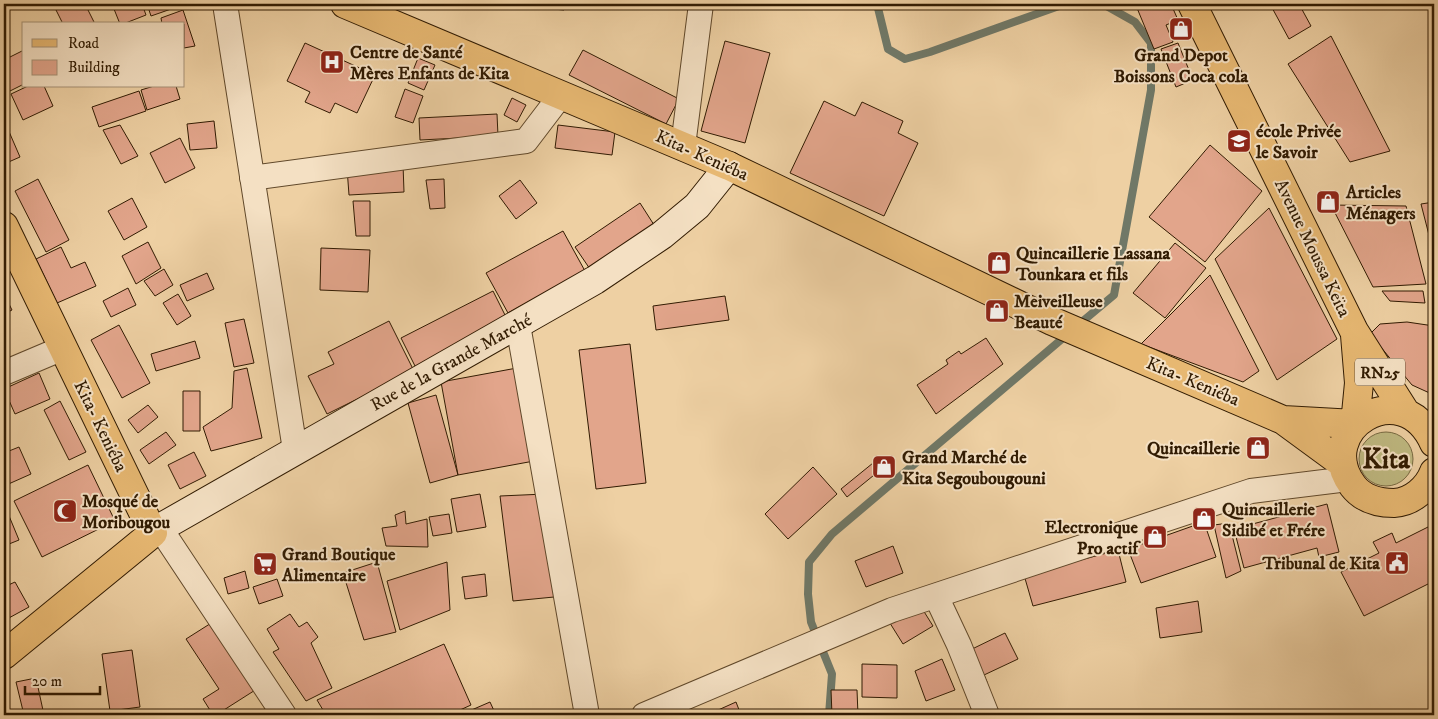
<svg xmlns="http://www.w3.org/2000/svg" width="1438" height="719" font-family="'IM FELL DW Pica',serif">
<rect width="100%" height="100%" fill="#eed0a3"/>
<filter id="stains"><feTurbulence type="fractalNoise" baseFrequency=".004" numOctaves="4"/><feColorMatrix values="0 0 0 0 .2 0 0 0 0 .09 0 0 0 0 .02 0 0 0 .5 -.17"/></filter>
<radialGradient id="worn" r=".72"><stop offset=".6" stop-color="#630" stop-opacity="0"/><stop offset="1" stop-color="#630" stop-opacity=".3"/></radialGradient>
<path fill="#bfb981" stroke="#786a42" d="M1359 459a27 27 0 1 1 54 0a27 27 0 1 1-54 0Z"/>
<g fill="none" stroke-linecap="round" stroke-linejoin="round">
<path stroke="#707867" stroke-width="8" d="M877 4 888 49 905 59 930 52 1059 6 1092 4
M1077 326 1114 295 1151 90V43L1135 22 1103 4
M829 715 832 674 811 622 808 594 809 562 832 534 1069 333"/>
</g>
<path fill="#e2a58b" stroke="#311b02" d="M53 4H85L95 24H63Z
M112 4H142L146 15 123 24H120Z
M147 4H173L174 8 151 16Z
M541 4H564V10L541 8Z
M1148 4H1171L1178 20 1166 25 1173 42 1154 49 1137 8Z
M1270 4H1299L1311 26 1289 39Z
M183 10 195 46 184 48V24H162L161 18Z
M1331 36 1390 151 1350 162 1288 64Z
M725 41 770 53 745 143 701 131Z
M305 43 375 75 357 113 335 103 330 113 305 102 310 92 287 81Z
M1178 43 1193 80 1176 87 1161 49Z
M24 50V84L4 94V60Z
M583 50 679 99 666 124 569 75Z
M418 58 435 65 424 90 408 83Z
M28 86H44L53 106 23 120 11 94Z
M154 86H176L180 99 147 110 141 90Z
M405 89 423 96 413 123 395 117Z
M139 91 146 111 99 127 92 107Z
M512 98 526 105 517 122 504 115Z
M824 101 855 116 862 102 903 121 898 133 918 143 884 216 790 173Z
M497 114 498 136 420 140 419 118Z
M4 120 20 157 4 164Z
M214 121 217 148 190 150 187 124Z
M120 125 138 156 121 164 103 130Z
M558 125 615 132 612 155 555 148Z
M180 138 195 168 165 183 150 153Z
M1210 145 1262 191 1205 262 1149 217Z
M403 164 404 192 349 195 347 168Z
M38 179 69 240 46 252 15 191Z
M444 179 445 208 430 209 426 180Z
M520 180 537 203 516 219 499 196Z
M132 198 147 227 124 240 108 211Z
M353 201H370V236H356Z
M1434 202V243H1431L1421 204Z
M640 203 656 228 592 272 575 247Z
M1331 205 1406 206 1426 284 1373 287Z
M1269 208 1337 339 1277 380 1215 259Z
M563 231 585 271 508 313 486 273Z
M148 242 161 268 136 284 122 256Z
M1175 243 1206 268 1165 318 1133 293Z
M61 247 71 268 85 262 96 286 57 303 36 259Z
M321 248 370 250 368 292 320 290Z
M164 269 173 285 155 296 144 281Z
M207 273 214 289 187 301 180 285Z
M1210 275 1259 371 1243 382 1141 344Z
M128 288 136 305 111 317 103 301Z
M493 291 509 323 417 370 401 338Z
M1382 291H1423L1425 303 1390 301Z
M4 294 12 310 4 314Z
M178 294 191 316 177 325 163 303Z
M725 296 729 320 656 330 653 306Z
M244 319 254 363 234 367 225 323Z
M389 321 414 371 327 414 308 376 334 364 328 352Z
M1407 322 1434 326V395L1412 385 1370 334 1380 324Z
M119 325 150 383 122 398 91 340Z
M986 338 1003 364 936 414 917 385 948 364 946 360 959 351 961 354Z
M195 341 200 358 156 371 151 354Z
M630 344 646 483 596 489 579 350Z
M247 368 262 438 211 451 203 427 232 408 234 371Z
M517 368 534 461 458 475 441 382Z
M39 373 50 399 15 414 4 389Z
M183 391H200V431H183Z
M436 395 458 475 430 483 408 403Z
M60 401 86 452 69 460 44 410Z
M148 405 158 417 138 433 128 420Z
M166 432 176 445 149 464 140 450Z
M19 447 31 474 4 486V453Z
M194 452 206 476 180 489 168 465Z
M873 463 879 471 847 497 841 489Z
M88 465 115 521 42 557 14 501Z
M813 467 837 494 788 539 765 514Z
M480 494 486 527 457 532 451 499Z
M545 494 554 597 513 601 500 496Z
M1327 504 1339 552 1319 557 1317 548 1244 568 1234 529Z
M7 511 19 540 4 546V512Z
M405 511 406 524 427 519 428 547 386 546 382 528 397 526 395 515Z
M449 514 452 533 433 536 429 517Z
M1204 522 1216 557 1141 583 1128 549Z
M1229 523 1241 571 1226 578 1214 525Z
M1434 524V581L1364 616 1341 572 1379 553 1373 542 1392 533 1396 543Z
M893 546 903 573 866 587 855 561Z
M1118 550 1126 582 1033 606 1024 575Z
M377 562 396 632 364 640 343 573Z
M447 562 450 610 400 630 387 581Z
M245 571 249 588 228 594 224 578Z
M485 574 487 596 465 599 462 577Z
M277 579 283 596 259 604 253 587Z
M15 582 29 607 7 619 4 613V587Z
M1198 601 1202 632 1160 638 1156 608Z
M918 602 933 626 903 644 888 620Z
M290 614 299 627 307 622 318 637 311 643 332 688 306 701 273 652 279 649 267 629Z
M216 620 260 687 216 715H213L203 699 219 689 186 639Z
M1005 633 1018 659 984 675 987 682 980 685 966 652Z
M444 644 471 705 449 715H326L317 700Z
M132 650 140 707 110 711 102 654Z
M942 659 955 690 926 701 915 671Z
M862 664 897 665V698L862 697Z
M36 678 44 715H24L16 682Z
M831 690H857L858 715H832Z
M490 702 496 715H460Z
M736 702 741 715H707Z
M1348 710V715H1314V714Z
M144 711V715H120L119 712Z"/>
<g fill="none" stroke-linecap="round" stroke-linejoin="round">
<defs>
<path id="street" d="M225 4 295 450
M683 146 701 4
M252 178 526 141 561 95
M518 325 587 715
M4 373 63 348
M160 528 284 715
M936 596 959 645 987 715
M644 715 892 610 1251 491 1348 479"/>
<path id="secondary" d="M153 533 160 528 595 280 662 235 697 206 729 166"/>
<path id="primary" d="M345 4 729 166 1052 321 1283 420 1343 464
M1192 4 1354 331 1406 413
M4 226 153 533 4 655
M1283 420 1355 424 1359 383 1355 335
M1434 443C1402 372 1311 430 1353 486 1363 499 1379 503 1394 503 1412 502 1428 488 1434 472"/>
</defs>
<use href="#street" stroke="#60482a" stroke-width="26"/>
<use href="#secondary" stroke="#311b02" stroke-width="30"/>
<use href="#primary" stroke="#311b02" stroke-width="30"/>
<use href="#street" stroke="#f4e0c3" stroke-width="24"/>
<use href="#secondary" stroke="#f4e0c3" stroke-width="28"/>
<use href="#primary" stroke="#e7b872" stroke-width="28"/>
</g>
<defs>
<symbol id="shop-square" viewBox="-11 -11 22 22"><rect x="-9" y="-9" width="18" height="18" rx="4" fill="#8f2418" stroke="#f4e0c3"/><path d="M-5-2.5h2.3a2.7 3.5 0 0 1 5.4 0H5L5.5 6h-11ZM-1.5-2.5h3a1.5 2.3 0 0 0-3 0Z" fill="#fff"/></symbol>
<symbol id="hospital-square" viewBox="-11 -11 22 22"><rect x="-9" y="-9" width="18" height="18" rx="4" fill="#8f2418" stroke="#f4e0c3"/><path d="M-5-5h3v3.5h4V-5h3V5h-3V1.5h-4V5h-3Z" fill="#fff"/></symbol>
<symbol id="school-square" viewBox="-11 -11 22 22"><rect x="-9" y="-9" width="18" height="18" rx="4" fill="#8f2418" stroke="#f4e0c3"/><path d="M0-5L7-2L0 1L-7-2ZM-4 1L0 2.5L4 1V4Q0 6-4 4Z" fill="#fff"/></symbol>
<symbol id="mosque-square" viewBox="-11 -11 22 22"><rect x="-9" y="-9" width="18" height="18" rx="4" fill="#8f2418" stroke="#f4e0c3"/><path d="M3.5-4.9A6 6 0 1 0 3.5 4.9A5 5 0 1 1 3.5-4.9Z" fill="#fff"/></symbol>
<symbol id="civic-square" viewBox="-11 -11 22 22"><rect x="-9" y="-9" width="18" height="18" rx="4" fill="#8f2418" stroke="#f4e0c3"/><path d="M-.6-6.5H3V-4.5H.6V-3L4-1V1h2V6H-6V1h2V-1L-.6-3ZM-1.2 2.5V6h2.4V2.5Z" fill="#fff"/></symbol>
<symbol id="supermarket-square" viewBox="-11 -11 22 22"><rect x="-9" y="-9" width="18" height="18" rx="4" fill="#8f2418" stroke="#f4e0c3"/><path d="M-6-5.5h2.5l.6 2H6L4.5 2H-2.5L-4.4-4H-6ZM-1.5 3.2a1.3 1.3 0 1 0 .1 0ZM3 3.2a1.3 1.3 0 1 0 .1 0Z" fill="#fff"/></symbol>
</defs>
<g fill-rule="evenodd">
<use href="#shop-square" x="1167" y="15" width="28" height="28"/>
<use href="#hospital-square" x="318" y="48" width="28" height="28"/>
<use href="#school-square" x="1225" y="127" width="28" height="28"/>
<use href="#shop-square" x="1314" y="188" width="28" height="28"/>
<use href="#shop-square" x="985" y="249" width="28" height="28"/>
<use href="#shop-square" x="983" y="297" width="28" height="28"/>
<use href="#shop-square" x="1244" y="434" width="28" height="28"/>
<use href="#shop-square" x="870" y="453" width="28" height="28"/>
<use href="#mosque-square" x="51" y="497" width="28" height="28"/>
<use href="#shop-square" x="1190" y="505" width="28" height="28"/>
<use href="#shop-square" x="1141" y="523" width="28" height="28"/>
<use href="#civic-square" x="1383" y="549" width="28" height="28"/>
<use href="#supermarket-square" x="251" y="550" width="28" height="28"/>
</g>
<g text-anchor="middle" stroke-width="4" stroke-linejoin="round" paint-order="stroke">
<rect fill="#f4e0c3" stroke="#6c563c" stroke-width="1" x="1355" y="358.5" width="50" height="27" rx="4"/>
<g font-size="16" font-weight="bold" fill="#311b02">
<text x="1380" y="378">RN25</text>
</g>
<g font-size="18" font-weight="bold" fill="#311b02" stroke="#f4e0c3" text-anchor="start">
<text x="350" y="58">Centre de Santé<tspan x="350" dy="21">Mères Enfants de Kita</tspan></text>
<text x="1181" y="61" text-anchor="middle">Grand Depot<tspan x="1181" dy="21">Boissons Coca cola</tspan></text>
<text x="1256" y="137">école Privée<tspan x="1256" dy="21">le Savoir</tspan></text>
<text x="1346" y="198">Articles<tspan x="1346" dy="21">Ménagers</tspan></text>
<text x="1016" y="259">Quincaillerie Lassana<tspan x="1016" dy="21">Tounkara et fils</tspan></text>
<text x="1014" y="307">Meiveilleuse<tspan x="1014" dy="21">Beauté</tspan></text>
<text x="1240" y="454" text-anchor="end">Quincaillerie</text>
<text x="902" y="463">Grand Marché de<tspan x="902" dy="21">Kita Segoubougouni</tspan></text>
<text x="82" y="507">Mosqué de<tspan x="82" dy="21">Moribougou</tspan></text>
<text x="1222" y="515">Quincaillerie<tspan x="1222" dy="21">Sidibé et Frére</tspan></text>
<text x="1138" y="533" text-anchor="end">Electronique<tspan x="1138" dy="21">Pro actif</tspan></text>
<text x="282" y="560">Grand Boutique<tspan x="282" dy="21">Alimentaire</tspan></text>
<text x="1380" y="569" text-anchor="end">Tribunal de Kita</text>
</g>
<g font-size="18" fill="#311b02" stroke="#f4e0c3">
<text transform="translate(702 155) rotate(24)" y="6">Kita- Keniéba</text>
<text transform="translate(1313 248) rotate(64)" y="6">Avenue Moussa Keïta</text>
<text transform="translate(451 362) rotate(-29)" y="6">Rue de la Grande Marché</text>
<text transform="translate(1193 381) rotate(23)" y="6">Kita- Keniéba</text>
<text transform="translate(101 426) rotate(64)" y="6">Kita- Keniéba</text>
</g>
<g font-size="28" font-weight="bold" fill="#311b02" stroke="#f4e0c3">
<text x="1386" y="468">Kita</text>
</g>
</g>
<rect width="1438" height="719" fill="none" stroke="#eed0a3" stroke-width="20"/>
<rect x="5" y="5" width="1428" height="709" fill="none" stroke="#311b02" stroke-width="2.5"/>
<rect x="10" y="10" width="1418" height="699" fill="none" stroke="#311b02"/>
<rect x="22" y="22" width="162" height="65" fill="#f4e0c3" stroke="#a69176"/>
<rect x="32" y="39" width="25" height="8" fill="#e7b872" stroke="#a69176"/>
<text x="68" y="48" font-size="15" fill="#311b02">Road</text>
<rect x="32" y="60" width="25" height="15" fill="#e2a58b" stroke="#a69176"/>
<text x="68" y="72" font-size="15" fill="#311b02">Building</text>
<path d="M25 686v8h75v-8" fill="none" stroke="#311b02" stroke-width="2.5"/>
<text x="32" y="686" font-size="15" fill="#311b02" stroke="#f4e0c3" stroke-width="4" paint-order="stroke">20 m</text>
<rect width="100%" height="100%" filter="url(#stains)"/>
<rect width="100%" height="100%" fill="url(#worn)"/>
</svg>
